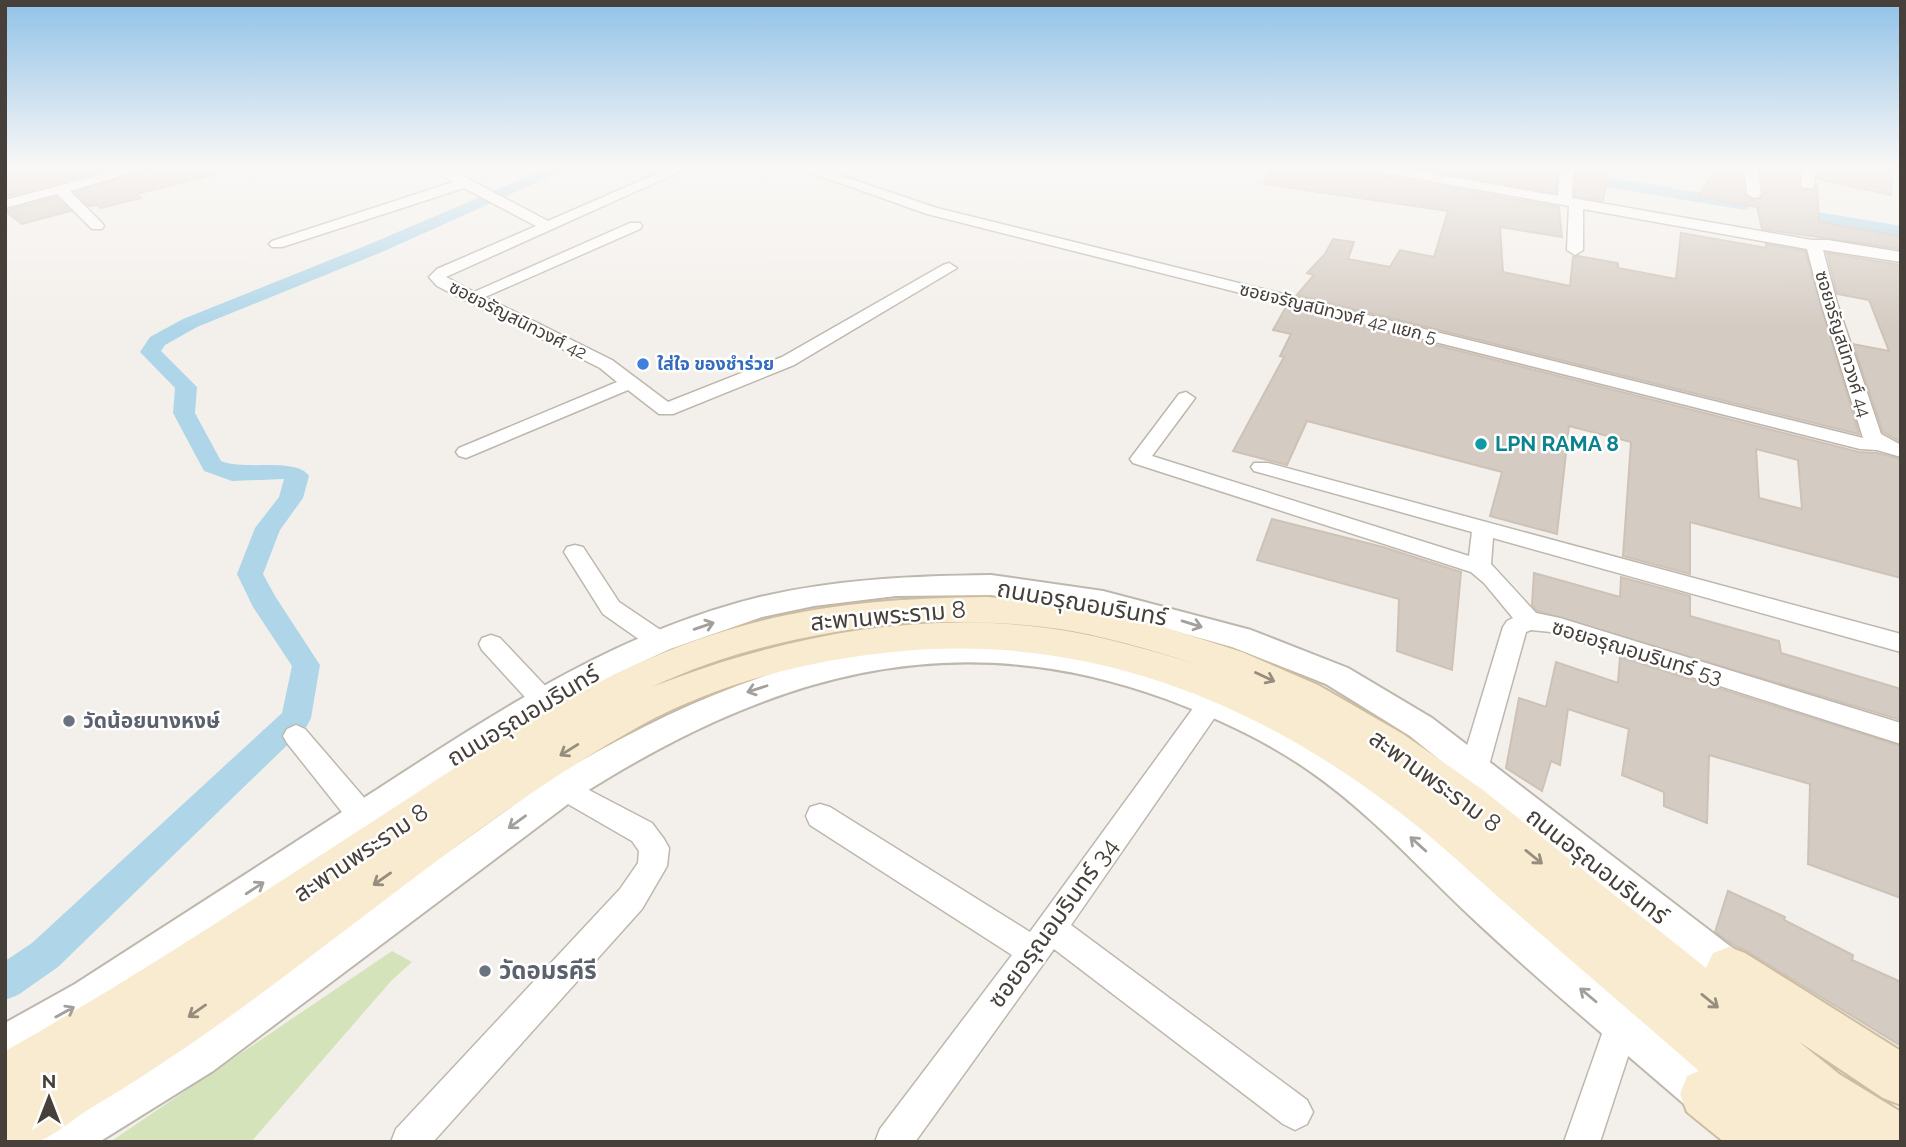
<svg xmlns="http://www.w3.org/2000/svg" width="1906" height="1147" font-family="Raleway,'Noto Sans Thai',sans-serif">
<rect width="100%" height="100%" fill="#f3f0eb"/>
<path fill="#d4e3b9" d="M392 951 412 962 392 980 251 1142H110Z"/>
<g fill="none" stroke-linecap="round" stroke-linejoin="round">
<path fill="#afd6e8" fill-rule="evenodd" d="M550 167H571L382 252 197 327 165 345 161 351 197 387 195 413 221 461C245 471 296 457 309 476L303 498 280 530 263 574 275 596 320 665 311 718 307 726 58 967 18 995 5 1000V961L32 943 282 713 292 666 253 607 237 574 255 528 279 497 284 479 232 481 204 471 173 413 175 388 140 352 150 337 183 319 370 244Z
M1508 167H1546L1745 200 1753 205 1745 210 1515 172Z
M1783 206 1901 226V236L1777 215 1775 211 1777 207Z"/>
</g>
<path fill="#d4cbc2" stroke="#cec2b6" stroke-width="2" fill-rule="evenodd" d="M5 167H116L5 197Z
M153 167H213L214 175 136 194 141 198 101 208 97 205 88 206 75 192Z
M1274 167H1364L1373 174 1559 207 1562 237 1500 227 1503 272 1570 286 1573 257 1578 256 1618 263V268L1676 279 1681 233 1767 248 1766 244 1805 251 1859 434 1297 295 1314 275 1307 273 1325 254 1333 239 1354 242 1348 259 1390 267 1400 250 1434 257 1448 211 1263 184Z
M1415 167H1502L1534 172V167H1557L1556 193Z
M1577 167H1609L1603 201 1575 196Z
M1714 167H1741L1744 194 1755 201 1761 198 1764 194 1761 167H1800L1798 185 1801 189 1815 190 1817 183 1819 222 1901 236V249L1762 229 1757 207 1698 197 1712 175Z
M1820 167H1893L1891 195 1817 179Z
M56 197 70 211 22 224 5 211Z
M1827 253 1901 265V442L1883 432 1853 344 1889 351 1869 300 1837 294Z
M1286 307 1859 452 1877 453 1901 459V578L1690 522V574L1623 556 1631 442 1569 426 1557 534 1490 516 1502 472 1307 421 1287 465 1233 451 1284 357 1280 356 1291 334 1273 330ZM1756 449 1798 460 1802 509 1759 498Z
M1272 519 1383 547 1461 572 1452 670 1397 651 1399 599 1257 560Z
M1534 573 1620 597 1621 577 1690 596V616L1779 641 1781 653 1901 689V720L1537 611 1532 605Z
M1620 657 1901 746V898L1808 864 1810 784 1709 755 1707 823 1664 806V792L1622 775 1629 729 1568 709 1560 765 1551 761 1542 791 1506 768 1519 698 1546 707 1556 662 1618 683Z
M1728 891 1785 917 1784 920 1853 955 1852 960 1901 982V1046L1746 951 1735 946 1715 932Z"/>
<g fill="none" stroke-linecap="round" stroke-linejoin="round">
<defs>
<path id="minor" d="M128 167H151L70 191 102 223 104 226 102 229H92L57 194 5 208V200Z
M429 167H446L548 221 672 167H690L446 277 474 292 630 223H640L642 226 640 229 485 297 612 360 668 402 782 357 943 265 949 263 957 268 794 365 673 414H659L628 390 466 458 459 456 456 452 459 448 617 382 600 368 437 286 429 277 437 269 536 226 464 188 282 247H272L269 244 272 241 453 182Z
M795 167H816L937 208 1863 438 1821 303 1807 249 1583 209V250L1575 255 1567 250 1569 206 1373 171 1367 167H1398L1558 196 1560 167H1574L1572 198 1812 240H1828L1901 252V262L1823 250 1837 303 1881 434 1901 445V457L1877 450 1860 449 927 214Z
M1744 167H1758L1761 194 1759 197 1754 198 1747 194Z
M1803 167H1817L1813 188H1803L1801 185Z
M1186 392 1195 398 1152 456 1469 556 1472 532 1254 471 1251 467 1254 463H1268L1901 634V652L1493 538 1491 564 1536 613 1560 618 1901 723V744L1551 632 1531 630 1526 632 1488 769 1484 777 1474 780 1464 777 1460 769 1503 627 1507 621 1513 618 1484 583 1471 572 1133 463 1130 459 1133 455 1179 394Z
M575 545 583 547 619 602 668 635 671 641 668 647 659 650 650 647 603 614 564 552 567 547Z
M491 635 500 638 552 693 556 700 552 707 543 710 534 707 482 650 479 644 482 638Z
M1211 693 1220 696 1224 703 1220 710 1071 925 1307 1100 1313 1112 1307 1124 1295 1130 1283 1124 1054 949 915 1142H875L880 1129 1012 955 810 825 806 816 810 807 820 804 830 807 1030 932 1202 696Z
M296 725 305 729 373 808 377 817 373 826 363 829 353 826 287 743 283 736 287 729Z
M564 777 652 823 664 839 669 848 667 866 642 909 433 1142H391L396 1129 620 889 638 863 639 851 632 841 554 796 550 788 554 780Z
M1622 1007 1634 1011 1639 1023 1600 1142H1564L1610 1011Z"/>
<path id="tertiary" d="M991 575 1103 591 1251 630 1348 668 1432 718 1743 956 1757 964 1763 977 1757 990 1743 996 1715 982 1410 736 1326 684 1232 647 1103 611 991 595 896 596 814 606 762 617 670 649 614 675 531 722 103 1012 5 1067V1023L75 984C174 920 274 856 373 792 495 713 616 632 760 597 836 579 913 576 991 575Z
M980 639C1006 641 1033 642 1059 646 1162 663 1279 709 1361 772 1413 812 1459 859 1508 902 1578 962 1649 1020 1720 1079L1729 1090 1736 1105 1729 1120 1714 1127 1699 1120 1690 1109C1616 1045 1541 983 1470 916 1418 867 1370 813 1311 772 1267 741 1217 718 1166 699 948 619 764 678 576 798L213 1071 99 1142H36L42 1126 183 1041 552 778C646 721 743 675 852 652 894 643 937 641 980 639Z"/>
<path id="secondary" d="M988 597 1070 606 1151 623 1242 652 1318 685 1403 734 1483 790 1706 968 1713 953 1729 947 1745 953 1901 1051V1105L1883 1098 1798 1041 1839 1074 1901 1112V1142H1724L1687 1112 1680 1094 1687 1076 1699 1071C1637 1017 1574 963 1512 909 1482 883 1453 855 1422 830 1272 708 1100 634 903 651 813 659 718 682 638 727 514 796 404 887 290 972 224 1022 157 1069 86 1111 71 1121 52 1138 35 1142 27 1144 14 1142 5 1142V1051C139 976 266 890 395 807 505 735 613 661 742 626 823 603 904 598 988 597ZM906 622C962 622 1017 621 1072 631 1120 640 1165 654 1211 669 1167 655 1124 642 1078 633 934 606 786 634 652 687 735 648 816 633 906 622Z"/>
</defs>
<use href="#minor" stroke="#beb7ae" stroke-width="3"/>
<use href="#tertiary" stroke="#beb7ae" stroke-width="4"/>
<use href="#secondary" stroke="#cdbda0" stroke-width="4"/>
<use href="#minor" fill="#fff" fill-rule="evenodd"/>
<use href="#tertiary" fill="#fff" fill-rule="evenodd"/>
<use href="#secondary" fill="#f9ebd0" fill-rule="evenodd"/>
</g>
<defs><path id="oneway-shaft" d="M-6 0H5M1.5-3L5.5 0L1.5 3" fill="none" stroke-width="1.6" stroke-linecap="round" stroke-linejoin="round" transform="scale(1.75)"/></defs>
<g stroke="#a3a09c">
<use href="#oneway-shaft" transform="translate(1192 624) rotate(17)"/>
<use href="#oneway-shaft" transform="translate(704 626) rotate(-19)"/>
<use href="#oneway-shaft" transform="translate(757 689) rotate(162)"/>
<use href="#oneway-shaft" transform="translate(517 822) rotate(144)"/>
<use href="#oneway-shaft" transform="translate(1418 844) rotate(-138)"/>
<use href="#oneway-shaft" transform="translate(255 888) rotate(-33)"/>
<use href="#oneway-shaft" transform="translate(1588 995) rotate(-140)"/>
<use href="#oneway-shaft" transform="translate(65 1012) rotate(-29)"/>
</g>
<g stroke="#978d7e">
<use href="#oneway-shaft" transform="translate(1265 677) rotate(25)"/>
<use href="#oneway-shaft" transform="translate(569 750) rotate(148)"/>
<use href="#oneway-shaft" transform="translate(1534 857) rotate(39)"/>
<use href="#oneway-shaft" transform="translate(382 879) rotate(145)"/>
<use href="#oneway-shaft" transform="translate(1710 1001) rotate(39)"/>
<use href="#oneway-shaft" transform="translate(197 1011) rotate(145)"/>
</g>
<linearGradient id="sky" x2="0" y2="1"><stop stop-color="#91c2e8"/><stop offset="0.51" stop-color="#faf8f6"/><stop offset="1" stop-color="#faf8f6" stop-opacity="0"/></linearGradient>
<rect width="1906" height="328" fill="url(#sky)"/>
<circle fill="#3f7fe0" stroke="#fff" stroke-width="2.5" cx="643" cy="364" r="7"/>
<circle fill="#0f9aa8" stroke="#fff" stroke-width="2.5" cx="1481" cy="444" r="7"/>
<g fill="#6b7280" stroke="#fff" stroke-width="2.5">
<circle cx="69" cy="721" r="7"/>
<circle cx="485" cy="971" r="7"/>
</g>
<g text-anchor="middle" stroke-width="5" stroke-linejoin="round" paint-order="stroke">
<g font-size="18" fill="#47403a" stroke="#fff">
<text transform="translate(1338 313) rotate(14)" y="6">ซอยจรัญสนิทวงศ์ 42 แยก 5</text>
<text transform="translate(518 320) rotate(27)" y="6">ซอยจรัญสนิทวงศ์ 42</text>
<text transform="translate(1843 344) rotate(73)" y="6">ซอยจรัญสนิทวงศ์ 44</text>
</g>
<g font-size="18" font-weight="bold" fill="#366cbe" stroke="#fff" text-anchor="start">
<text x="657" y="370">ใส่ใจ ของชำร่วย</text>
</g>
<g font-size="21" font-weight="bold" fill="#0d838f" stroke="#fff" text-anchor="start">
<text x="1495" y="451">LPN RAMA 8</text>
</g>
<g font-size="21" fill="#47403a" stroke="#fff">
<text transform="translate(1637 652) rotate(17)" y="7">ซอยอรุณอมรินทร์ 53</text>
</g>
<g font-size="21" font-weight="bold" fill="#5b616d" stroke="#fff" text-anchor="start">
<text x="83" y="728">วัดน้อยนางหงษ์</text>
</g>
<g font-size="24" fill="#47403a" stroke="#fff">
<text transform="translate(1082 603) rotate(10)" y="8">ถนนอรุณอมรินทร์</text>
<text transform="translate(888 616) rotate(-5)" y="8">สะพานพระราม 8</text>
<text transform="translate(523 716) rotate(-31)" y="8">ถนนอรุณอมรินทร์</text>
<text transform="translate(1435 781) rotate(36)" y="8">สะพานพระราม 8</text>
<text transform="translate(361 853) rotate(-34)" y="8">สะพานพระราม 8</text>
<text transform="translate(1597 866) rotate(38)" y="8">ถนนอรุณอมรินทร์</text>
<text transform="translate(1053 923) rotate(-54)" y="8">ซอยอรุณอมรินทร์ 34</text>
</g>
<g font-size="24" font-weight="bold" fill="#5b616d" stroke="#fff" text-anchor="start">
<text x="499" y="979">วัดอมรคีรี</text>
</g>
</g>
<rect width="1906" height="1147" fill="none" stroke="#47403a" stroke-width="14"/>
<g transform="translate(49 1098)" stroke="#ffffff" stroke-width="5" paint-order="stroke">
<path d="M0-5L12 26L0 18L-12 26Z" fill="#47403a"/>
<text y="-10" font-size="19" font-weight="bold" text-anchor="middle" fill="#47403a">N</text>
</g>
</svg>
